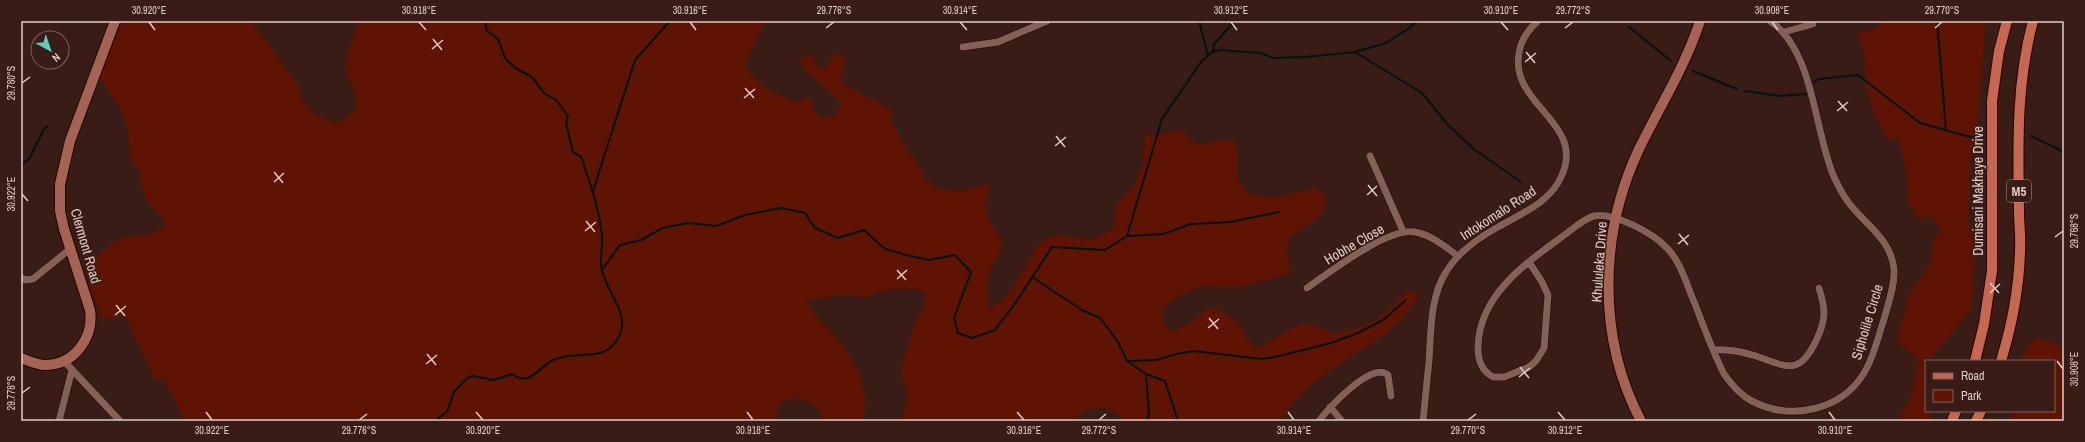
<svg xmlns="http://www.w3.org/2000/svg" width="2085" height="442" font-family="'Archivo Narrow',sans-serif">
<rect width="100%" height="100%" fill="#391c15"/>
<path fill="#5f1403" d="M122 21H251L298 85 302 99 315 114 334 123 346 119 356 109 355 91 346 73 345 64 358 21H765L745 65 752 76 768 90 796 102 802 101 808 96 817 115 823 117 834 116 841 103 806 71 799 61 811 53 819 69C827 68 830 63 832 56L839 53 845 60 841 74 843 84 890 109 891 120 908 152 915 159 924 177 936 188 960 191 991 184C982 208 984 210 996 232 998 236 1001 239 1001 243 1002 253 995 260 991 268 987 281 985 295 989 307 1007 305 1028 261 1038 245 1057 229 1068 239 1089 239 1096 239 1106 233 1112 230L1115 224V207L1134 185 1143 165 1145 136 1182 130 1193 142 1200 145 1220 140 1233 141 1238 149V181L1248 194 1271 198 1313 189 1323 192 1327 199C1322 220 1307 226 1290 237L1287 247 1290 272 1288 274 1238 287 1202 286 1179 295 1163 309 1162 318 1169 331C1182 332 1200 314 1211 307 1221 310 1232 316 1239 325 1246 335 1246 339 1255 348L1261 347 1294 327 1306 323 1334 333 1352 330 1375 321 1408 292 1416 291 1418 296C1389 350 1313 363 1281 421H1124C1108 401 1090 406 1072 421H899C905 416 908 399 906 392 905 387 902 382 902 377 900 356 918 320 926 300L925 293 914 289H902L885 290 865 298 847 295 806 300C812 313 823 323 833 334 854 358 872 389 863 421H823C820 400 789 390 778 407 777 410 777 414 776 417L778 421H186L163 378 155 380 125 316 102 319 84 268C93 261 111 242 120 239 136 234 152 239 164 225L163 219 149 204 140 183V174L131 160 127 125 120 108 100 78Z
M1885 21H1986L1976 135 1970 161 1969 215 1967 216 1975 249 1973 299 1971 308 1959 325 1934 354 1933 361H1926V411H1932L1929 421H1898L1912 393 1919 361 1897 341 1909 295 1931 262 1934 239 1941 231 1932 215 1919 220 1908 202 1905 162 1898 138 1888 140 1873 111 1866 85 1864 53 1858 32 1872 30Z
M2037 338 2059 344 2064 353V421H2009L2014 411H2054V361H2020L2032 341Z"/>
<g fill="none" stroke-linecap="round" stroke-linejoin="round">
<path stroke="#031310" stroke-width="2" d="M1199 21 1208 56
M1937 21 1946 130
M1629 27 1671 61
M1213 52 1214 44 1235 21
M1355 52 1422 93 1447 124 1475 150 1521 182
M1693 71 1737 89
M1814 82 1819 79 1858 75 1920 123 1981 140
M1745 91 1780 96 1806 94
M2031 136 2064 152
M21 165 29 159 44 129 48 126
M593 191 635 60 670 21
M1128 236 1163 234 1191 224 1230 222 1279 212
M602 270 620 245 641 240 663 228 688 223 716 226 745 215 781 208 805 213 815 228 838 238 864 230 885 249 910 256 929 260 955 255 971 272 954 318 958 333 972 338 995 330 1014 305 1052 247 1105 250 1127 236 1162 119 1201 62 1212 52 1219 50 1261 53 1273 58 1305 57 1355 52 1386 43 1408 29 1418 21
M1032 277 1082 310 1100 318 1118 342 1127 361 1146 374 1165 381 1178 421
M1127 361 1156 360 1177 354 1193 351 1262 359 1275 357 1331 343 1358 333 1383 320 1406 300
M1146 374 1149 414 1147 421
M435 421 447 412 454 392 466 379 472 376 494 380 512 374C530 387 538 368 553 360 572 350 601 362 615 343 635 317 607 295 602 270 599 259 603 247 602 236 600 212 592 188 584 166 583 163 583 159 581 157 579 155 575 154 573 152L566 123 568 116 556 100 544 93 532 77 515 68 505 58 498 39 486 30V21"/>
<defs>
<path id="street" d="M1784 32 1813 24
M963 47 998 42 1047 21
M1370 156 1403 231
M1529 262 1542 282 1548 295 1544 348 1536 361 1529 367 1504 377H1493C1481 370 1478 360 1478 347 1479 295 1526 263 1563 236 1572 230 1583 219 1594 216 1614 212 1653 233 1667 248 1681 262 1687 286 1695 304 1704 328 1713 352 1724 374 1731 384 1740 395 1752 401 1790 421 1841 411 1864 373 1874 357 1878 337 1884 319 1888 304 1895 286 1894 269 1891 241 1870 228 1853 208 1845 199 1839 188 1834 177 1814 131 1814 50 1770 21
M21 277 25 280 33 279 70 249
M1307 288C1330 272 1388 227 1415 232 1432 235 1444 246 1458 256
M1714 350C1728 349 1743 352 1756 356 1785 366 1799 377 1816 341 1826 320 1826 310 1819 288
M64 361 120 421
M1330 407 1342 421
M59 421 72 370
M1319 421C1328 408 1372 361 1388 375L1391 396
M1423 421C1425 401 1427 381 1429 361 1431 332 1430 297 1446 272 1458 252 1478 238 1498 227 1522 213 1551 202 1562 175 1586 120 1505 105 1520 48 1523 37 1530 28 1538 21"/>
<path id="secondary" d="M21 358C29 361 37 365 45 365 75 365 94 337 90 310L64 229 60 211V184L70 141 115 21
M1641 421C1597 338 1599 234 1639 149 1660 106 1685 67 1700 21"/>
<path id="primary" d="M1975 361 1984 324 1992 271V101L1999 51 2007 21
M2001 361C2012 325 2019 288 2020 251 2021 237 2019 224 2019 211 2018 147 2016 84 2033 21
M1952 421 1956 411
M1976 421 1981 411"/>
</defs>
<use href="#street" stroke="#1f0502" stroke-width="8"/>
<use href="#secondary" stroke="#1f0502" stroke-width="12"/>
<use href="#primary" stroke="#1f0502" stroke-width="12"/>
<use href="#street" stroke="#836058" stroke-width="7"/>
<use href="#secondary" stroke="#a56354" stroke-width="10"/>
<use href="#primary" stroke="#c76751" stroke-width="10"/>
</g>
<path fill="none" stroke="#e0ccc7" stroke-width="1.5" d="M149 22 155 30M419 22 426 30M690 22 696 30M960 22 967 30M1231 22 1237 30M1501 22 1508 30M1772 22 1778 30M826 28 834 22M1565 28 1573 22M1935 28 1942 22M433 39 442 50M432 49 443 40M1526 52 1535 63M1525 62 1536 53M22 83 30 77M745 88 754 98M744 98 755 89M1838 101 1847 111M1837 111 1848 102M1056 136 1065 147M1055 146 1066 137M274 172 283 183M274 182 284 173M1368 185 1377 196M22 194 28 201M1367 195 1377 186M586 221 595 232M585 231 596 222M1679 234 1688 245M2055 237 2063 231M1678 244 1689 235M897 270 906 280M897 279 907 270M1990 283 1999 293M1990 293 2000 284M116 305 125 316M115 315 126 306M1209 318 1218 329M1208 328 1219 319M427 354 436 365M2057 361 2063 369M426 364 437 355M1520 367 1529 378M1519 377 1530 368M22 393 30 387M206 412 212 420M476 412 483 420M747 412 753 420M1017 412 1024 420M1288 412 1294 420M1558 412 1565 420M1829 412 1835 420M359 420 367 414M1099 420 1106 414M1468 420 1476 414"/>
<g text-anchor="middle" stroke-width="3" stroke-linejoin="round" paint-order="stroke">
<rect fill="#391c15" stroke="#ae9792" stroke-width="1" x="2007" y="180" width="24" height="22" rx="3"/>
<g font-size="13" font-weight="bold" fill="#e0ccc7">
<text x="2019" y="196">M5</text>
</g>
<g font-size="14" fill="#e0ccc7" stroke="#391c15">
<text transform="translate(1978 191) rotate(-90)" y="5">Dumisani Makhaye Drive</text>
<text transform="translate(1498 213) rotate(-33)" y="5">Intokomalo Road</text>
<text transform="translate(1354 244) rotate(-30)" y="5">Hobhe Close</text>
<text transform="translate(86 246) rotate(74)" y="5">Clermont Road</text>
<text transform="translate(1599 262) rotate(-86)" y="5">Khululeka Drive</text>
<text transform="translate(1867 322) rotate(-73)" y="5">Sipholile Circle</text>
</g>
</g>
<rect width="2085" height="442" fill="none" stroke="#391c15" stroke-width="44"/>
<rect x="1925" y="360" width="130" height="52" fill="#391c15" stroke="#7c625c"/>
<rect x="1933" y="373" width="20" height="6" fill="#c76751" stroke="#7c625c"/>
<text x="1961" y="380" font-size="12" fill="#e0ccc7">Road</text>
<rect x="1933" y="390" width="20" height="12" fill="#5f1403" stroke="#7c625c"/>
<text x="1961" y="400" font-size="12" fill="#e0ccc7">Park</text>
<g transform="translate(50 50) rotate(140)"><circle r="19" fill="#391c15" stroke="#7c625c"/>
<path d="M0-3L7 15L0 10L-7 15Z" fill="#5bcebb"/>
<text y="-6" font-size="11" font-weight="bold" text-anchor="middle" fill="#e0ccc7">N</text>
</g>
<rect x="22" y="22" width="2041" height="398" fill="none" stroke="#e0ccc7" stroke-width="1.5"/>
<g font-size="10" text-anchor="middle" fill="#e0ccc7">
<text x="149" y="14">30.920°E</text>
<text x="419" y="14">30.918°E</text>
<text x="690" y="14">30.916°E</text>
<text x="834" y="14">29.776°S</text>
<text x="960" y="14">30.914°E</text>
<text x="1231" y="14">30.912°E</text>
<text x="1501" y="14">30.910°E</text>
<text x="1573" y="14">29.772°S</text>
<text x="1772" y="14">30.908°E</text>
<text x="1942" y="14">29.770°S</text>
<text transform="translate(11 83) rotate(-90)" y="4">29.780°S</text>
<text transform="translate(11 194) rotate(-90)" y="4">30.922°E</text>
<text transform="translate(2074 231) rotate(-90)" y="4">29.768°S</text>
<text transform="translate(2074 369) rotate(-90)" y="4">30.908°E</text>
<text transform="translate(11 393) rotate(-90)" y="4">29.778°S</text>
<text x="212" y="434">30.922°E</text>
<text x="359" y="434">29.776°S</text>
<text x="483" y="434">30.920°E</text>
<text x="753" y="434">30.918°E</text>
<text x="1024" y="434">30.916°E</text>
<text x="1099" y="434">29.772°S</text>
<text x="1294" y="434">30.914°E</text>
<text x="1468" y="434">29.770°S</text>
<text x="1565" y="434">30.912°E</text>
<text x="1835" y="434">30.910°E</text>
</g>
</svg>
